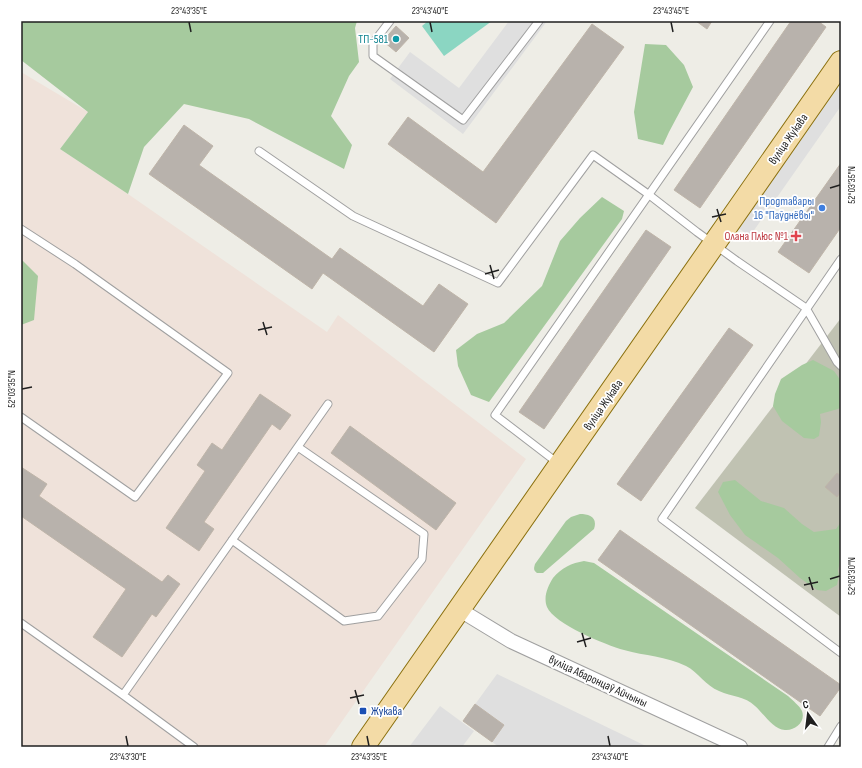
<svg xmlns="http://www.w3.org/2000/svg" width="862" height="768" font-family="'Sofia Sans Condensed',sans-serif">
<rect width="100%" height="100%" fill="#eeede6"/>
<path fill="#efe2da" d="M21 72 88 112 60 149 128 194 327 332 338 315 526 459 324 747H21Z"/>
<path fill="#c0c2b2" d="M841 318V617L695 508Z"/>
<path fill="#a6ca9e" d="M21 21H357L355 28 359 62 349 76 331 116 352 145 344 169 249 119 184 104 144 147 128 194 60 149 88 112 21 60Z
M645 44 666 45 684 65 693 87 669 132 663 145 638 139 634 112Z
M602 197 624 211 622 219 489 402 471 395 458 366 456 350 477 334 504 323 542 286 560 241 580 218Z
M21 259 38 276 34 320 21 325Z
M813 360 834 371 841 381V407L838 409 820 414 821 422 819 436 814 439 804 438 782 421 773 406 775 394 781 379 802 365Z
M735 480 761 501 784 508 802 524 814 532 836 529 841 522V555L838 571 839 575 837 585 826 591 817 590 800 578 778 558 745 535 730 515 718 492 723 482Z
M580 514C589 514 598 517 594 529L543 573H537C533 570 534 568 535 564L566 521 571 517Z
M584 561 594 563 788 696C793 701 799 705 802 711 806 722 795 731 785 730 773 729 764 714 755 706 745 696 732 697 719 691 706 686 698 672 686 666 666 656 645 656 624 650 606 645 554 624 547 607 543 597 548 586 553 578 561 568 572 563 584 561Z"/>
<path fill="#8bd6c2" d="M428 21H492L444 56 422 26Z"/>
<path fill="#dfdfdf" d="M509 21H547L463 134 390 79 410 52 459 88Z
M836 87 841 90V106L750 236 738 228Z
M497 674 648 747H499L463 721Z
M440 706 474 731 462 747H409Z"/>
<path fill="#b8b2ac" stroke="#bfb5a9" d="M696 21H712L707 29Z
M791 21H818L826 27 700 208 674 190Z
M592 24 624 47 496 223 388 144 408 117 483 172Z
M396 26 409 38 396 52 383 41Z
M184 125 213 146 199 165 332 259 340 248 423 306 439 284 468 304 434 352 323 273 312 289 149 174Z
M841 163V227L809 273 778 252Z
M646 230 671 247 544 429 519 412Z
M729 328 753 345 641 501 617 484Z
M260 394 291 415 280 430 272 424 204 522 214 529 199 551 166 528 205 471 197 465 212 443 222 450Z
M350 426 456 503 436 530 331 453Z
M21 467 47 484 39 496 162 582 168 575 180 584 156 617 152 614 122 657 93 637 126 589 21 516Z
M837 473 841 476V492L837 497 825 487Z
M620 530 841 685V687L820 716 598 560Z
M475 704 504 725 492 742 463 721Z"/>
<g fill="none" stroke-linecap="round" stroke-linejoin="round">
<defs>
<path id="lane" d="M390 21 373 43V56L463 120 539 21
M259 151 353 216 498 283 593 155 648 194 697 232 737 261 806 308 837 362 841 366
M21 229 75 264 228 373 135 497 21 417
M841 259 662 519 841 653
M559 464 495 415 770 21
M232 540 344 621 378 616 422 559 424 534 298 447
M21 623 123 695 194 747
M123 695 328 404
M828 747 841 726"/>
<path id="street" d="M460 610 511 641 740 747"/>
<path id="primary" d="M363 747 841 62"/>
</defs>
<use href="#lane" stroke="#a0a0a0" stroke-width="9"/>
<use href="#street" stroke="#a0a0a0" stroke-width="16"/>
<use href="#primary" stroke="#8b700e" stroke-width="24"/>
<use href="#lane" stroke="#fff" stroke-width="7"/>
<use href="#street" stroke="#fff" stroke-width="14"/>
<use href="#primary" stroke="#f3dba6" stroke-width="22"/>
</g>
<path fill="none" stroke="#1f1f1f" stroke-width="1.5" d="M189 22 191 32M430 22 432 32M671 22 673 32M830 188 840 185M717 209 721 222M712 217 726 214M490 265 494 279M485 274 499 270M263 322 267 335M258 330 272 327M22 389 32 387M809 577 813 590M830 579 840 576M804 585 818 582M582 633 586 647M577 642 591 638M355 690 359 704M350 698 364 695M126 736 128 746M367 736 369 746M608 736 610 746"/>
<circle fill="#0f9aa8" stroke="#fff" stroke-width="1.5" cx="396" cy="39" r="4"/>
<circle fill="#3f7fe0" stroke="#fff" stroke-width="1.5" cx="822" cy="208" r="4"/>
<path fill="#e0444e" stroke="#fff" stroke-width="1.5" d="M794 230h4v4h4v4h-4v4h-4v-4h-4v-4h4z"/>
<rect fill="#1a4fb4" stroke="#fff" stroke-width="1.5" x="359" y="707" width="8" height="8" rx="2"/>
<g text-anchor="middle" stroke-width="3.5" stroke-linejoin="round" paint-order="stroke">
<g font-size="12" fill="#0d838f" stroke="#fff" text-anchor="end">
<text x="388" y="43">ТП-581</text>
</g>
<g font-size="12" fill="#1f1f1f" stroke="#fff">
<text transform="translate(788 139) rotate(-55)" y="4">вуліца Жукава</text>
<text transform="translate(603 405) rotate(-55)" y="4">вуліца Жукава</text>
<text transform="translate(598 681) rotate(25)" y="4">вуліца Абаронцаў Айчыны</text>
</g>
<g font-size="12" fill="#366cbe" stroke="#fff" text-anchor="end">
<text x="814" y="205">Продтавары<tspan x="814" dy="14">16 "Паўднёвы"</tspan></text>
</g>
<g font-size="12" fill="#be3a42" stroke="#fff" text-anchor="end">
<text x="788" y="240">Олана Плюс №1</text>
</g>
<g font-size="12" fill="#164399" stroke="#fff" text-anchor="start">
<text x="371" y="715">Жукава</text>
</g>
</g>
<rect width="862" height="768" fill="none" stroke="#ffffff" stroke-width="44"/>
<g transform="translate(808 714) rotate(346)" stroke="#ffffff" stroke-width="3" paint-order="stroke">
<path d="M0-3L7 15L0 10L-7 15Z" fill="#1f1f1f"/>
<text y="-6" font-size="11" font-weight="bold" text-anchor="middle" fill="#1f1f1f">С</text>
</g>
<rect x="22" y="22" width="818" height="724" fill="none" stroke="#1f1f1f" stroke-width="1.5"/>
<g font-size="10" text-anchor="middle" fill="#1f1f1f">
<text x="189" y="14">23°43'35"E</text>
<text x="430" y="14">23°43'40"E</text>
<text x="671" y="14">23°43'45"E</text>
<text transform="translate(851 185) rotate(-90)" y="4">52°03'35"N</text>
<text transform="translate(11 389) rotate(-90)" y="4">52°03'35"N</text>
<text transform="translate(851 576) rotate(-90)" y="4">52°03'30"N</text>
<text x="128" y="760">23°43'30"E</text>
<text x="369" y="760">23°43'35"E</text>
<text x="610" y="760">23°43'40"E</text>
</g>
</svg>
